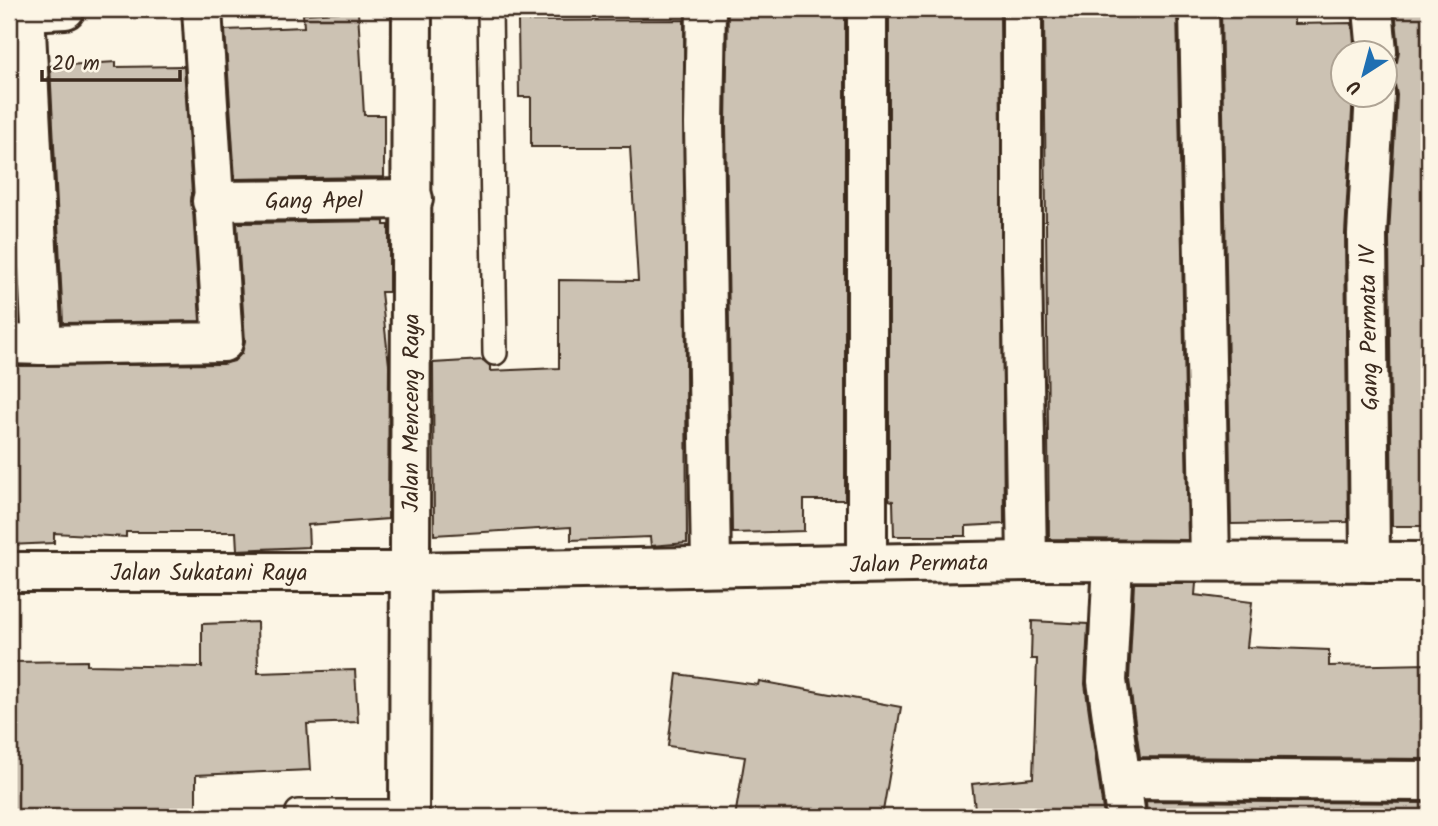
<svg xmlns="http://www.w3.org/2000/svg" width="1438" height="826" font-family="Kalam,sans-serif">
<rect width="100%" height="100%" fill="#fcf5e5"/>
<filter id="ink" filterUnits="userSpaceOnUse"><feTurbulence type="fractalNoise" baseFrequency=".0143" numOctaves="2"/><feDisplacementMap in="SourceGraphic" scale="14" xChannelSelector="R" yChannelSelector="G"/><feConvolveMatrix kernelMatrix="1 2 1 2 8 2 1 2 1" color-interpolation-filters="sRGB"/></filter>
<g filter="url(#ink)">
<path fill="#ccc2b3" stroke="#3b2a1e" stroke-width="2" d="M728 9 845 10V500H804V531L732 533 726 124Z
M1139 9H1177L1188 540 1049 539 1044 13Z
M1294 9V24L1352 23 1355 52H1343V94H1353L1345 234 1348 522 1231 524 1221 10Z
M1395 9H1429V526H1392L1389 235 1397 95 1395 85 1385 71 1397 62 1399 51Z
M358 11 364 115H384V177L235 179 225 30 304 27 303 14Z
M889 11 1000 12 1004 524 966 526V536H894L893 501 889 500Z
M684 20 687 543 651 546 650 537 571 540V527L434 535 433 363 483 360 490 366V371L559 368V280L638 281 630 147H531V97H519L518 21Z
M116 62V67L184 66 200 321 63 323 50 66Z
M9 122 13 202H9Z
M384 221V225H389V292H381L389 365 388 519 308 525 309 547 237 550 236 532H126V537L54 533V543L9 545V366L223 364 234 361 242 353 245 341 237 223Z
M9 275H17L19 322H9Z
M1134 583H1196L1195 595 1252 602 1247 647 1329 650V666L1429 664V759L1140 757 1129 680Z
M1032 621 1088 624 1085 684 1104 817H976L972 784 1033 778 1037 659H1031Z
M257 622 258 673 355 670 358 722 307 724 310 770 196 775V817H9V662L87 661V665L202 667V624Z
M677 674 758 685 759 681 901 707 882 817H735L745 757 668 746Z
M1146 801 1429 803V817H1147Z"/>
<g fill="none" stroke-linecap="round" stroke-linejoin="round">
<defs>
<path id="lane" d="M490 9 495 353
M298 812H409"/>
<g id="street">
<path d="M706 9 704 124 711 564"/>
<path d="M867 9V563"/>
<path d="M1022 9V262L1027 561"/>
<path d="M1199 9 1210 561"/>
<path d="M1373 9 1377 52"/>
<path d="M9 12 65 9"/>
<path id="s1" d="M212 201 413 199"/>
<path d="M9 344 42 345 25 11"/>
<path d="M42 345 223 342 202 9"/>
<path d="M1113 561 1107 681 1126 817"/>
<path d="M1370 562 1367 234 1375 94"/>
<path id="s2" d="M9 572H409L1027 561 1429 562"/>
<path d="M1121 779 1429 781"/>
</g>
<g id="secondary">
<path id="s3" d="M409 817 412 9"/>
</g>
</defs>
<use href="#lane" stroke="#3b2a1e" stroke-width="28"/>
<use href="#street" stroke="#3b2a1e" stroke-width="44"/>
<use href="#secondary" stroke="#3b2a1e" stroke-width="44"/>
<use href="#lane" stroke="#fcf5e5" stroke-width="23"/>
<use href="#street" stroke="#fcf5e5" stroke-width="38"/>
<use href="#secondary" stroke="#fcf5e5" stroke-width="38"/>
</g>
</g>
<g text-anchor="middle" stroke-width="5" stroke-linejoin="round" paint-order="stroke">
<g font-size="23" fill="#3b2a1e" stroke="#fcf5e5">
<text dy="8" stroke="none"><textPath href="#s1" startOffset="102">Gang Apel</textPath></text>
<text transform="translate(1368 328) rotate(-91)" y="8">Gang Permata IV</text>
<text dy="8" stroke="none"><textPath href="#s3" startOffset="404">Jalan Menceng Raya</textPath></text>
<text dy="8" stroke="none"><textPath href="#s2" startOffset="910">Jalan Permata</textPath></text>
<text dy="8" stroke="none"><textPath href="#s2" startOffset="200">Jalan Sukatani Raya</textPath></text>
</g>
</g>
<rect width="1438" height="826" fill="none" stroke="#fcf5e5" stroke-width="35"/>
<rect x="18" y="18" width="1403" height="791" fill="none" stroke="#3b2a1e" stroke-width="2.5" filter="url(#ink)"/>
<g transform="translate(1364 74) rotate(216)"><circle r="33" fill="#fcf5e5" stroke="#afa495" stroke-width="2"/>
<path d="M0-5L12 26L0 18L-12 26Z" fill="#1f6fb2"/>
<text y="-10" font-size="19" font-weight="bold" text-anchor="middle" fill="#3b2a1e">U</text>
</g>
<path d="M42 70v10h138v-10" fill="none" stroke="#3b2a1e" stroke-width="3.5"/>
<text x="52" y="70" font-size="21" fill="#3b2a1e" stroke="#fcf5e5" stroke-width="5" paint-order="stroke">20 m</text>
</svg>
